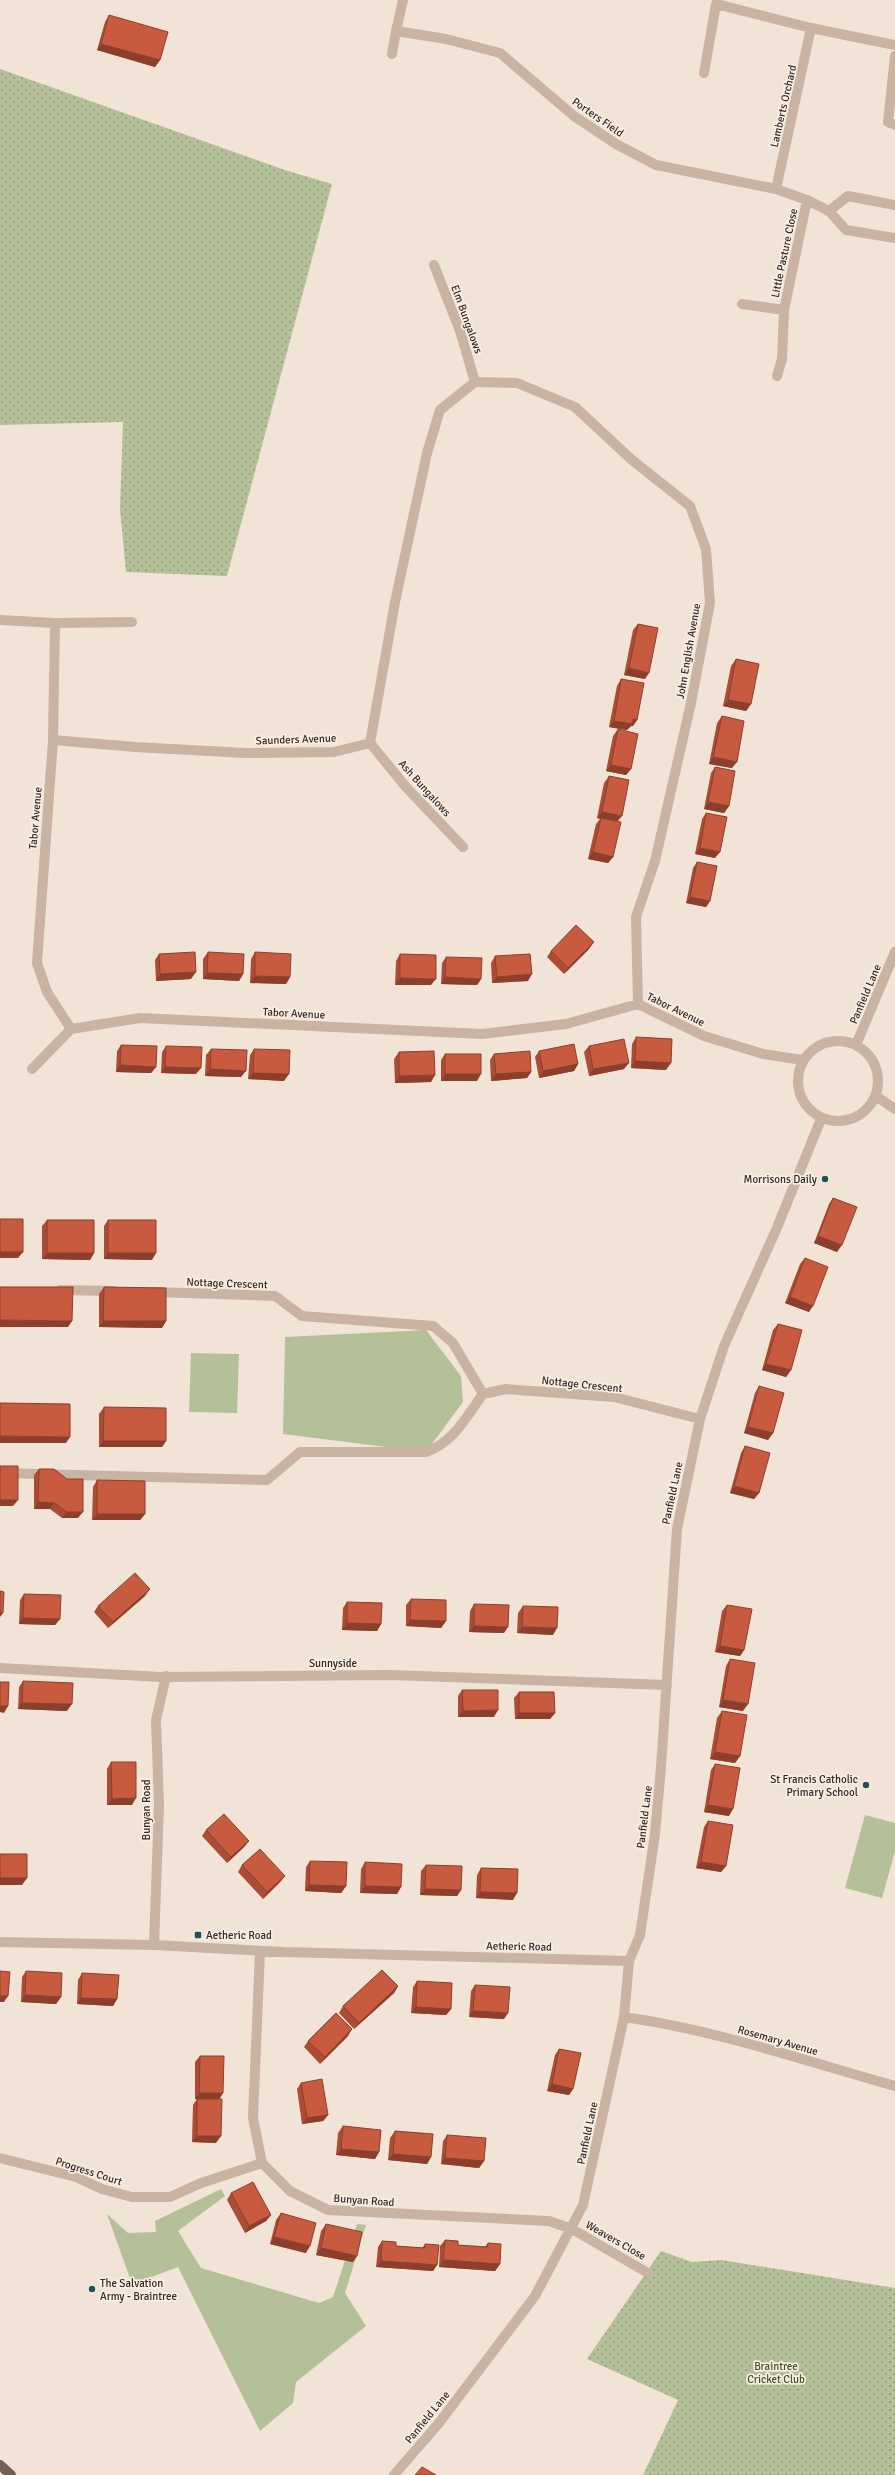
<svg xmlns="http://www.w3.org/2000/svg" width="895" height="2475" font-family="Signika,sans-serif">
<defs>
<pattern id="park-dots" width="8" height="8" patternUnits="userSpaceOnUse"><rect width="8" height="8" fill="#b4c098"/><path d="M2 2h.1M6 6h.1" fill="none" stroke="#939c7c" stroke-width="1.8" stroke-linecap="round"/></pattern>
</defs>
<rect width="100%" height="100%" fill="#f1e4d7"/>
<path fill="url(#park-dots)" d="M0 69 285 170 332 184 227 576 126 572 120 509 123 422 0 425Z
M661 2251 692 2262 721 2260 895 2288V2475H643L678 2400 587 2359Z"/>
<path fill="#b4c098" d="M426 1330 461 1376 463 1402 426 1452 283 1434 285 1337Z
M191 1353 239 1354 237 1413 189 1412Z
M865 1815 895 1823V1851L882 1898 845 1888Z
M221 2189 225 2196 178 2231 201 2268 319 2303 333 2297 357 2224 366 2225 345 2293 366 2326 296 2382 293 2403 260 2431 178 2267 132 2284 107 2214 128 2233 156 2232 155 2221Z"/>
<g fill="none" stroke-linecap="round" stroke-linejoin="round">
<path stroke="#c9b3a3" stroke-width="10" d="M403 0 396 31 446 39 500 53 574 116 616 144 656 165 776 189 807 200 829 211 846 230 895 238
M392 54 396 31
M895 56 888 122 895 125
M704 73 716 4 811 28 895 45
M776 189 811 28
M829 211 848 196 895 205
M434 265 460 331 475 382
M742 304 784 310
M777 376 782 359 784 310 807 200
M475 382 517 383 575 407 632 460 690 506 706 549 710 603 691 703 655 861 636 917 638 1004
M0 620 55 623 132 622
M55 623 53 740 37 963 47 992 71 1029 140 1018 482 1034 566 1024 638 1004 704 1036 763 1054 803 1060
M53 740 135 747 246 753 334 752 370 743 395 602 427 453 440 410 475 382
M370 743 406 787 463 847
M798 1081a40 40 0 1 1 80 0a40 40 0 1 1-80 0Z
M856 1045 895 952
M32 1069 71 1029
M876 1096 895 1109
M60 1290 114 1291
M154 1292 275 1296 302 1316 433 1326 453 1343 483 1394
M0 1473 267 1480 300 1452H426C454 1442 466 1417 483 1394L506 1389 614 1397 700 1419
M0 1668 160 1677 390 1675 667 1685
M0 1942 154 1945 284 1952 629 1961
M154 1945 159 1805 156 1720 166 1676
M260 1951 253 2118 262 2163 290 2191 328 2210 549 2221 572 2229 648 2273
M624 2017C716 2030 806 2061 895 2086
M0 2158 76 2177 102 2189 132 2197H170L201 2183 262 2163
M394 2475 439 2423 535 2296 583 2205 624 2017 629 1961 640 1935 655 1834 661 1767 677 1529 700 1419 724 1346 776 1230 821 1119"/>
<path stroke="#765f56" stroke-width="10" d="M0 2465 11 2475"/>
</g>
<path fill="#ab4d36" d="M109 15 160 60 155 67 97 50 105 22Z
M638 624 645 679 624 675 633 630Z
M736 659 751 704 746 711 723 706 731 666Z
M621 679 637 720 633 726H631L627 730 609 727 617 686Z
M722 716 732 768 709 764 717 723Z
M618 729 631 769 626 775 606 771 613 736Z
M715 767 729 806 724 813 704 809 711 773Z
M609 776 618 821 613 857 608 863 588 859 596 824 600 819 597 818 604 783Z
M706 813 715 858 695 854 702 819Z
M697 862 710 901 706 907 686 903 693 868Z
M589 949 564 974 547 957 551 951Z
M208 952 243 974 239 981 203 979V959Z
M255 952 290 977 286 984 250 983 251 959Z
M159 954 191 979 156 981 155 960Z
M400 954 431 985H395L396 961Z
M495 956 528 981 492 983 491 963Z
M446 957 481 979 477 985 441 984 442 963Z
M636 1037 666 1070 631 1068 632 1044Z
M121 1045 156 1067 151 1073 116 1072 117 1051Z
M166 1046 196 1074 161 1073 162 1052Z
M589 1046 624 1069 589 1076 584 1052Z
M211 1049 241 1077 205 1076 206 1055Z
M254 1049 284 1081 248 1079 250 1055Z
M539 1051 578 1064 574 1071 539 1078 535 1057Z
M399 1052 431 1082 395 1083 394 1059Z
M445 1054 477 1081H441V1060Z
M494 1054 531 1072 527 1078 491 1081 490 1060Z
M833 1198 837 1252 814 1243 829 1204Z
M47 1220 94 1253 90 1260 42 1259V1226Z
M108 1220 152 1260 104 1259V1226Z
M805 1258 809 1312 785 1303 800 1264Z
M104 1287 166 1321 162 1328 99 1327V1294Z
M778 1324 791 1370 786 1377 762 1370 773 1330Z
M759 1386 773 1433 768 1440 744 1433 755 1393Z
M104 1407 166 1441 162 1447H99V1414Z
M745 1446 759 1493 754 1499 730 1493 741 1453Z
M39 1469 78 1518H62L50 1509H34V1475Z
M97 1480 145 1514 140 1520H92L93 1487Z
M24 1594 60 1619 55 1625 19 1624 20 1600Z
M145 1596 108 1628 94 1612 98 1606Z
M411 1599 446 1621 441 1628 406 1626V1605Z
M347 1602 381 1624 377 1631 342 1630 343 1608Z
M474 1604 504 1633 469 1632 470 1611Z
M727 1605 744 1650 740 1656 715 1652 722 1611Z
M523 1606 553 1635 517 1633 518 1613Z
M730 1659 743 1711 719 1707 726 1666Z
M23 1681 67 1711 18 1709 19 1687Z
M462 1690 494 1717H458V1696Z
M519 1692 555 1713 550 1719H515L514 1698Z
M722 1711 740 1756 735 1763 710 1759 717 1718Z
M111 1762 132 1805H107V1769Z
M715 1764 729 1816 704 1812 711 1770Z
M708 1821 726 1866 721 1872 696 1868 704 1827Z
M206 1830 249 1841 244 1847 227 1863 202 1836Z
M310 1861 346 1886 341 1893 305 1891 306 1867Z
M365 1862 401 1887 397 1894 360 1893 361 1869Z
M242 1865 285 1876 280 1882 263 1899 238 1872Z
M426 1865 461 1890 457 1896 420 1895 421 1871Z
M481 1868 513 1900 476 1898 477 1875Z
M26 1971 61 1997 56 2004 21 2002 22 1977Z
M82 1973 117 1999 113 2006 77 2004 78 1980Z
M417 1981 451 2009 446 2015 411 2013 413 1987Z
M475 1985 504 2019 469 2017 471 1991Z
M398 1986 394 1993 354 2029 339 2013 343 2006Z
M348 2036 320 2064 304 2047 308 2041Z
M559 2049 573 2089 569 2095 547 2091 555 2055Z
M200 2056 219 2099 216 2143 192 2142 193 2105 197 2099H195V2062Z
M301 2083 328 2115 323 2121 302 2124 297 2089Z
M343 2126 379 2152 375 2159 336 2155 338 2133Z
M395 2131 431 2157 427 2164 388 2160 390 2138Z
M447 2135 484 2161 479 2168 441 2164 443 2141Z
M231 2193 271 2215 266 2221 245 2233 227 2200Z
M281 2213 306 2253 270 2244 276 2220Z
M326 2224 357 2256 353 2262 316 2255 321 2231Z
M445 2240 458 2245 485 2247 488 2243 500 2264 495 2271 439 2267 440 2246Z
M382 2241 396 2246 422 2248 425 2244 437 2265 433 2271 376 2267 378 2247Z"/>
<path fill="#8b3f2c" d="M101 44 160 60 155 67 97 50Z
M629 668 649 673 645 679 624 675Z
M728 700 751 704 746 711 723 706Z
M633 719 637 720 633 726H631L627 730 609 727 614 721Z
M713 757 737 762 732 768 709 764Z
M611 765 631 769 626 775 606 771Z
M708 802 729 806 724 813 704 809Z
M602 812 622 816 617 822 597 818Z
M700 848 720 852 715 858 695 854Z
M593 852 613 857 608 863 588 859Z
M690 897 710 901 706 907 686 903Z
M594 942 589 949 564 974 568 968Z
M196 972 191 979 156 981 160 974Z
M207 973 243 974 239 981 203 979Z
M532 974 528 981 492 983 497 977Z
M255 976 290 977 286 984 250 983Z
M445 977 481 979 477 985 441 984Z
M400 978 436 979 431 985H395Z
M635 1061 671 1063 666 1070 631 1068Z
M629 1063 624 1069 589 1076 593 1069Z
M578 1064 574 1071 539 1078 543 1071Z
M120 1065 156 1067 151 1073 116 1072Z
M165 1067 201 1068 196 1074 161 1073Z
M210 1069 246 1071 241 1077 205 1076Z
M531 1072 527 1078 491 1081 496 1074Z
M253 1073 289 1074 284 1081 248 1079Z
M445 1074H481L477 1081H441Z
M435 1075 431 1082 395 1083 399 1076Z
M818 1236 842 1245 837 1252 814 1243Z
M0 1252H23L18 1258H0Z
M47 1253H94L90 1260 42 1259Z
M108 1253H156L152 1260 104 1259Z
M790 1297 813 1306 809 1312 785 1303Z
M0 1320 72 1321 68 1327H0Z
M103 1321H166L162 1328 99 1327Z
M766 1364 791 1370 786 1377 762 1370Z
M748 1427 773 1433 768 1440 744 1433Z
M0 1436 70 1437 66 1443H0Z
M103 1441H166L162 1447H99Z
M734 1486 759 1493 754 1499 730 1493Z
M0 1500H18L13 1506H0Z
M38 1502 54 1503 50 1509H34Z
M67 1512H83L78 1518H62Z
M97 1514H145L140 1520H92Z
M150 1589 145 1596 108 1628 113 1622Z
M0 1613H3L0 1617Z
M23 1618 60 1619 55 1625 19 1624Z
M410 1620 446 1621 441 1628 406 1626Z
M347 1623 381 1624 377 1631 342 1630Z
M474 1626 508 1627 504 1633 469 1632Z
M522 1627 557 1628 553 1635 517 1633Z
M720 1646 744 1650 740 1656 715 1652Z
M723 1700 748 1704 743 1711 719 1707Z
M22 1703 72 1704 67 1711 18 1709Z
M0 1706H8L4 1713 0 1712Z
M498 1710 494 1717H458L463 1711Z
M519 1713H555L550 1719H515Z
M715 1752 740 1756 735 1763 710 1759Z
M136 1798 132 1805H107L112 1799Z
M708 1805 733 1809 729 1816 704 1812Z
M249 1841 244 1847 227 1863 231 1857Z
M701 1862 726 1866 721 1872 696 1868Z
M285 1876 280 1882 263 1899 267 1892Z
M0 1878H27L22 1885H0Z
M309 1885 346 1886 341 1893 305 1891Z
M365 1886 401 1887 397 1894 360 1893Z
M425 1889 461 1890 457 1896 420 1895Z
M480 1892 517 1893 513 1900 476 1898Z
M398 1986 394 1993 354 2029 359 2023Z
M25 1995 61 1997 56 2004 21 2002Z
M0 1996H8L4 2002H0Z
M81 1998 117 1999 113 2006 77 2004Z
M416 2007 451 2009 446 2015 411 2013Z
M473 2011 508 2013 504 2019 469 2017Z
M352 2029 348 2036 320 2064 325 2057Z
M552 2084 573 2089 569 2095 547 2091Z
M199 2093H223L219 2100 195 2099Z
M328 2115 323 2121 302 2124 307 2118Z
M197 2136H221L216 2143 192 2142Z
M341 2149 379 2152 375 2159 336 2155Z
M393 2154 431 2157 427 2164 388 2160Z
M445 2158 484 2161 479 2168 441 2164Z
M271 2215 266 2221 245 2233 249 2226Z
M274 2237 310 2246 306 2253 270 2244Z
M321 2248 357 2256 353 2262 316 2255Z
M443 2260 500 2264 495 2271 439 2267Z
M381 2261 437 2265 433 2271 376 2267Z"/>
<path fill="#c75a3f" stroke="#8b3f2c" d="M109 15 168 32 160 60 101 44Z
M638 624 658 628 649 673 629 668Z
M736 659 759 664 751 704 728 700Z
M621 679 644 683 637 720 633 719 632 724 614 721Z
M722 716 744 721 737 762 713 757Z
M618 729 638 734 631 769 611 765Z
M715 767 735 771 729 806 708 802Z
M609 776 629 780 622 816 602 812Z
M706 813 727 817 720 852 700 848Z
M601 818 621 822 613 857 593 852Z
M697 862 717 866 710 901 690 897Z
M576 925 594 942 568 968 551 951Z
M195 952 196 972 160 974 159 954Z
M208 952 244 954 243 974 207 973Z
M255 952 291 954 290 977 255 976Z
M400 954 436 955V979L400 978Z
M530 954 532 974 497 977 495 956Z
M446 957 482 958 481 979 445 977Z
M636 1037 672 1039 671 1063 635 1061Z
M624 1039 629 1063 593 1069 589 1046Z
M574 1044 578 1064 543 1071 539 1051Z
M121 1045 157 1046 156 1067 120 1065Z
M166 1046 202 1047 201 1068 165 1067Z
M211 1049 247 1050 246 1071 210 1069Z
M254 1049 290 1050 289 1074 253 1073Z
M434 1051 435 1075 399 1076V1052Z
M530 1051 531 1072 496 1074 494 1054Z
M445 1054H481V1074H445Z
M833 1198 857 1207 842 1245 818 1236Z
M0 1219H23V1252H0Z
M47 1220H94V1253H47Z
M108 1220H156V1253H108Z
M805 1258 828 1267 813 1306 790 1297Z
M0 1287H73L72 1321 0 1320Z
M104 1287 166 1288V1321H103Z
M778 1324 802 1330 791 1370 766 1364Z
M759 1386 784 1393 773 1433 748 1427Z
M0 1403 70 1404V1437L0 1436Z
M104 1407 166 1408V1441H103Z
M745 1446 770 1453 759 1493 734 1486Z
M0 1466H18V1500H0Z
M39 1469H54L67 1479H83V1512H67L54 1503 38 1502Z
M97 1480 145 1481V1514H97Z
M135 1573 150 1589 113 1622 98 1606Z
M0 1591 4 1592 3 1613H0Z
M24 1594 61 1595 60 1619 23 1618Z
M411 1599 446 1600V1621L410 1620Z
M347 1602 382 1603 381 1624 347 1623Z
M474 1604 509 1605 508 1627 474 1626Z
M727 1605 752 1609 744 1650 720 1646Z
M523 1606 558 1607 557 1628 522 1627Z
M730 1659 755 1663 748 1704 723 1700Z
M23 1681 73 1683 72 1704 22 1703Z
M0 1682H9L8 1706H0Z
M462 1690H498V1710L463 1711Z
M519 1692H554L555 1713H519Z
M722 1711 747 1715 740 1756 715 1752Z
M111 1762H136V1798L112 1799Z
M715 1764 740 1768 733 1809 708 1805Z
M224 1814 249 1841 231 1857 206 1830Z
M708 1821 733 1825 726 1866 701 1862Z
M260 1849 285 1876 267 1892 242 1865Z
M0 1854H27V1878H0Z
M310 1861 347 1862 346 1886 309 1885Z
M365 1862 402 1864 401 1887 365 1886Z
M426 1865 462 1866 461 1890 425 1889Z
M481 1868 518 1869 517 1893 480 1892Z
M382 1970 398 1986 359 2023 343 2006Z
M0 1971 10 1972 8 1996H0Z
M26 1971 62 1973 61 1997 25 1995Z
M82 1973 119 1975 117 1999 81 1998Z
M417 1981 452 1983 451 2009 416 2007Z
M475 1985 510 1987 508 2013 473 2011Z
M336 2013 352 2029 325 2057 308 2041Z
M559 2049 581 2053 573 2089 552 2084Z
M200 2056H224L223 2093H199Z
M322 2079 328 2115 307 2118 301 2083Z
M197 2099H222L221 2136H197Z
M343 2126 381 2130 379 2152 341 2149Z
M395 2131 433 2134 431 2157 393 2154Z
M447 2135 486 2138 484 2161 445 2158Z
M253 2182 271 2215 249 2226 231 2193Z
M281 2213 316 2223 310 2246 274 2237Z
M326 2224 362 2232 357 2256 321 2248Z
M445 2240 458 2241V2245L487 2247 488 2243 501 2244 500 2264 443 2260Z
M382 2241 396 2242V2246L410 2247 425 2248V2244L439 2245 437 2265 381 2261Z
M422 2467 436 2475H415Z"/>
<g fill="#1b5455" stroke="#f9eee3" stroke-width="1.5">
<circle cx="825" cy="1179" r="4"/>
<circle cx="866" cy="1785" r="4"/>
<rect x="194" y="1931" width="8" height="8" rx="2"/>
<circle cx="92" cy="2289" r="4"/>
</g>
<g text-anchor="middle" stroke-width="3.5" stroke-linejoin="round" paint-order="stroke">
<g font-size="11" fill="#342925" stroke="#f9eee3">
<text transform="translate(783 106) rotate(-77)" y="4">Lamberts Orchard</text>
<text transform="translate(598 117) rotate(35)" y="4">Porters Field</text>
<text transform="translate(784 253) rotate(-78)" y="4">Little Pasture Close</text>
<text transform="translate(467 319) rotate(70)" y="4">Elm Bungalows</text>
<text transform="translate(688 651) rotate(-80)" y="4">John English Avenue</text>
<text transform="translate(296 739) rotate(-2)" y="4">Saunders Avenue</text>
<text transform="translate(425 788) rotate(48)" y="4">Ash Bungalows</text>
<text transform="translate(35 818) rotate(-85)" y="4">Tabor Avenue</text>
<text transform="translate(865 994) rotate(-67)" y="4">Panfield Lane</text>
<text transform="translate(676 1009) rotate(26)" y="4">Tabor Avenue</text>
<text transform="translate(294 1013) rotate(3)" y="4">Tabor Avenue</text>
<text transform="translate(227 1283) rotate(2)" y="4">Nottage Crescent</text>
<text transform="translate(582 1384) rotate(6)" y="4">Nottage Crescent</text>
<text transform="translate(672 1493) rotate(-78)" y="4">Panfield Lane</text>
<text x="333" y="1667">Sunnyside</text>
<text transform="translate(146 1810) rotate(-90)" y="4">Bunyan Road</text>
<text transform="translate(644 1817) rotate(-83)" y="4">Panfield Lane</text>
<text transform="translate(519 1946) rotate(1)" y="4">Aetheric Road</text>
<text transform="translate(778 2040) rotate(16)" y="4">Rosemary Avenue</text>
<text transform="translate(587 2133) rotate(-78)" y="4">Panfield Lane</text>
<text transform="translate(89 2171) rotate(18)" y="4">Progress Court</text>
<text transform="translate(364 2200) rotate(4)" y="4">Bunyan Road</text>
<text transform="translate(616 2240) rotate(30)" y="4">Weavers Close</text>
<text transform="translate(427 2417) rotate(-51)" y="4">Panfield Lane</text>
</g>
<g font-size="11" fill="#342925" stroke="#f9eee3" text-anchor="end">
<text x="817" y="1183">Morrisons Daily</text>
<text x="858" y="1783">St Francis Catholic<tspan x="858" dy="13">Primary School</tspan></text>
<text x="206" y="1939" text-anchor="start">Aetheric Road</text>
<text x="100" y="2287" text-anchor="start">The Salvation<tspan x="100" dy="13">Army - Braintree</tspan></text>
</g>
<g font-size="11" fill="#455229" stroke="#f9eee3">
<text x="776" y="2370">Braintree<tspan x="776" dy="13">Cricket Club</tspan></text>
</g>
</g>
</svg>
